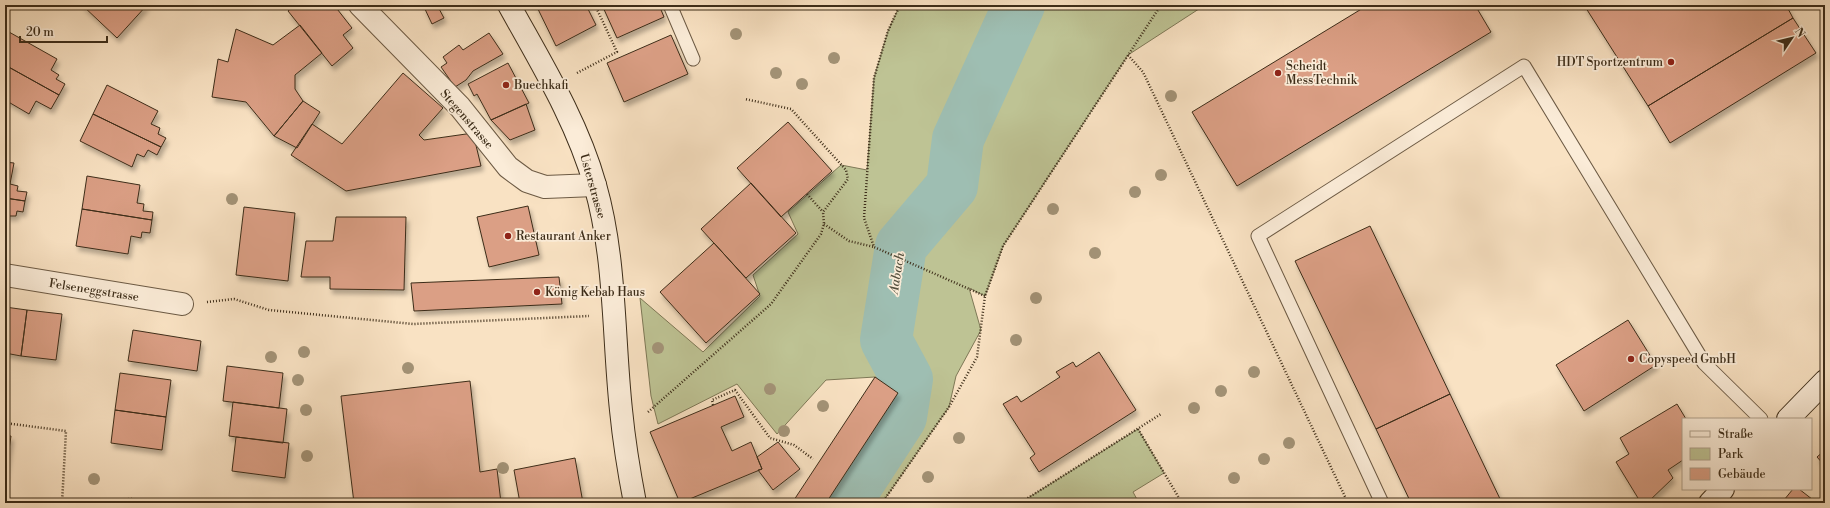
<svg xmlns="http://www.w3.org/2000/svg" width="1830" height="508" font-family="'Libre Bodoni',serif">
<defs>
<filter id="shadow"><feDropShadow dx="2.5" dy="4.5" stdDeviation="2" flood-color="#0004"/></filter>
</defs>
<rect width="100%" height="100%" fill="#f9e2c3"/>
<filter id="stains"><feTurbulence type="fractalNoise" baseFrequency=".005" numOctaves="4"/><feColorMatrix values="0 0 0 0 .2 0 0 0 0 .09 0 0 0 0 .02 0 0 0 .5 -.17"/></filter>
<radialGradient id="worn" r=".72"><stop offset=".6" stop-color="#630" stop-opacity="0"/><stop offset="1" stop-color="#630" stop-opacity=".3"/></radialGradient>
<path fill="#bec394" stroke="#7e7856" d="M900 5H1205L1128 55 1003 246 985 296 969 288 981 330 956 376 949 407 882 503H826L898 393 875 377 826 380 777 434 737 384 658 424 651 396 640 298 703 352 760 296 753 275 798 234 788 212 841 165 867 170 874 78 888 31Z
M1138 429 1164 473 1133 492 1139 503H1020Z
M130 499 202 503H68Z"/>
<g fill="none" stroke-linecap="round" stroke-linejoin="round">
<path stroke="#9ebeb2" stroke-width="52" d="M845 503 901 417 907 379 886 340 901 246 952 186 958 139 1019 5"/>
</g>
<path fill="#db9f85" stroke="#3d2d19" filter="url(#shadow)" d="M82 5H147L117 38Z
M295 5H334L352 28 343 35 353 48 332 66 288 11Z
M428 5H437L444 18 432 24 424 7Z
M536 5H586L596 25 556 46Z
M602 5H659L664 17 617 38Z
M1368 5H1475L1491 32 1237 186 1192 112Z
M1584 5H1786L1793 18 1648 106Z
M1793 18 1816 53 1670 143 1648 106Z
M300 25 322 53 295 75V89L303 101 274 136 246 102 212 97 218 59 228 62 236 29 273 45Z
M9 32 57 59 51 70 59 75 56 79 65 84 59 95 5 65V38Z
M489 33 503 54 473 71 466 80 455 87 441 67 447 63 443 57 459 45 463 50Z
M671 35 688 74 624 102 607 63Z
M508 63 529 103 491 120 477 94 474 96 468 84Z
M5 65 59 95 51 109 36 101 29 114 5 100Z
M403 73 443 108 419 135 424 140 473 133 481 166 346 191 291 155 312 124 342 144Z
M107 85 158 111 151 124 160 128 158 134 166 138 161 147 93 114Z
M303 101 320 112 297 148 274 136Z
M526 104 535 130 510 140 491 120Z
M93 114 161 147 157 155 148 150 144 157 137 154 132 167 80 141Z
M788 122 832 171 781 217 737 168Z
M5 162 14 163 10 184 18 186 17 191 27 192 25 201 5 198Z
M87 176 140 185 137 203 144 204 143 211 153 212 152 220 82 209Z
M751 183 796 233 746 278 701 229Z
M5 198 25 201 23 212 17 211 16 216H5Z
M528 206 539 255 489 267 477 217Z
M244 207 295 213 288 281 236 275Z
M82 209 152 220 150 233 142 232 141 238 131 236 128 254 76 246Z
M336 217H406L404 290 330 289V277H301L306 241H333Z
M1370 226 1450 394 1376 429 1295 261Z
M714 243 760 294 706 343 660 292Z
M559 277 562 304 414 311 411 283Z
M5 307 27 310 21 356 5 353Z
M27 310 62 314 56 360 21 356Z
M1628 320 1656 365 1584 411 1556 365Z
M133 330 201 341 197 371 128 361Z
M1099 352 1136 410 1039 472 1030 458 1035 454 1003 404 1017 396 1021 402 1060 377 1056 372 1073 362 1076 367Z
M227 366 283 373 279 408 223 401Z
M120 373 171 380 166 417 115 410Z
M875 377 898 393 826 503H792Z
M470 381 480 472 497 469 501 503H354L341 396Z
M1450 394 1502 503H1411L1376 429Z
M735 396 744 417 721 427 732 451 751 442 762 469 680 503 650 432Z
M233 402 287 409 283 443 229 436Z
M1677 404 1686 419H1683V460L1668 470 1673 478 1647 503H1641L1616 462 1629 454 1620 438Z
M115 410 166 417 162 450 111 443Z
M5 436H11L5 477Z
M236 437 289 443 285 478 232 471Z
M778 442 800 469 773 490 758 470 762 469 757 457Z
M1825 450V466L1817 457Z
M575 458 583 503H520L514 470Z
M1793 489H1799L1817 503H1788L1784 500Z"/>
<g fill="none" stroke-linecap="round" stroke-linejoin="round">
<defs>
<path id="lane" d="M670 5 693 59
M1382 503 1258 236 1524 66 1704 363 1761 419"/>
<path id="street" d="M360 5 460 107 508 167 527 181 545 187 595 185
M5 275 182 304"/>
<path id="secondary" d="M509 5C541 63 577 121 595 185 616 258 613 335 621 410 624 441 629 472 635 503
M1788 419 1825 381
M1710 503 1723 489"/>
</defs>
<use href="#lane" stroke="#6c5a44" stroke-width="15"/>
<use href="#street" stroke="#6c5a44" stroke-width="24"/>
<use href="#secondary" stroke="#3d2d19" stroke-width="24"/>
<path stroke="#3d2d19" stroke-width="2.5" stroke-dasharray="1 2" stroke-linecap="butt" d="M900 5 888 31 874 78 864 218 874 247 985 296
M1128 55 1143 72 1348 503
M577 73 617 52 595 5
M807 194 823 212
M824 224 849 241 874 247
M207 302 234 299 269 310 413 324 589 316
M713 405 712 400 735 390 770 438 794 445 813 459
M648 412 771 304 821 234 824 224 823 212 848 179 846 170 791 109 745 99
M5 423 66 431 62 503
M1138 429 1182 503
M68 503 130 499 202 503
M882 503 949 407 977 357 985 296 1003 246 1161 5
M1020 503 1161 414"/>
<use href="#lane" stroke="#fbecd8" stroke-width="13"/>
<use href="#street" stroke="#fbecd8" stroke-width="22"/>
<use href="#secondary" stroke="#fbecd8" stroke-width="22"/>
</g>
<g fill="#a39377">
<circle cx="736" cy="34" r="6"/>
<circle cx="834" cy="58" r="6"/>
<circle cx="776" cy="73" r="6"/>
<circle cx="802" cy="84" r="6"/>
<circle cx="1171" cy="96" r="6"/>
<circle cx="1161" cy="175" r="6"/>
<circle cx="1135" cy="192" r="6"/>
<circle cx="232" cy="199" r="6"/>
<circle cx="1053" cy="209" r="6"/>
<circle cx="1095" cy="253" r="6"/>
<circle cx="1036" cy="298" r="6"/>
<circle cx="1016" cy="340" r="6"/>
<circle cx="658" cy="348" r="6"/>
<circle cx="304" cy="352" r="6"/>
<circle cx="271" cy="357" r="6"/>
<circle cx="408" cy="368" r="6"/>
<circle cx="1254" cy="372" r="6"/>
<circle cx="298" cy="380" r="6"/>
<circle cx="770" cy="389" r="6"/>
<circle cx="1221" cy="391" r="6"/>
<circle cx="823" cy="406" r="6"/>
<circle cx="1194" cy="408" r="6"/>
<circle cx="306" cy="410" r="6"/>
<circle cx="784" cy="431" r="6"/>
<circle cx="959" cy="438" r="6"/>
<circle cx="1289" cy="443" r="6"/>
<circle cx="307" cy="456" r="6"/>
<circle cx="1264" cy="459" r="6"/>
<circle cx="503" cy="468" r="6"/>
<circle cx="928" cy="477" r="6"/>
<circle cx="1234" cy="478" r="6"/>
<circle cx="94" cy="479" r="6"/>
</g>
<g fill="#8f2418" stroke="#fbecd8" stroke-width="1.5">
<circle cx="1671" cy="62" r="4"/>
<circle cx="1278" cy="73" r="4"/>
<circle cx="506" cy="85" r="4"/>
<circle cx="508" cy="236" r="4"/>
<circle cx="537" cy="292" r="4"/>
<circle cx="1631" cy="359" r="4"/>
</g>
<g text-anchor="middle" stroke-width="3.5" stroke-linejoin="round" paint-order="stroke">
<g font-size="12" fill="#3d2d19" stroke="#fbecd8" text-anchor="start">
<text x="1663" y="66" text-anchor="end">HDT Sportzentrum</text>
<text x="1286" y="70">Scheidt<tspan x="1286" dy="14">MessTechnik</tspan></text>
<text x="514" y="89">Buechkafi</text>
<text x="516" y="240">Restaurant Anker</text>
<text x="545" y="296">König Kebab Haus</text>
<text x="1639" y="363">Copyspeed GmbH</text>
</g>
<g font-size="12" fill="#3d2d19" stroke="#fbecd8">
<text transform="translate(467 119) rotate(49)" y="4">Stegenstrasse</text>
<text transform="translate(593 186) rotate(74)" y="4">Usterstrasse</text>
<text transform="translate(94 290) rotate(9)" y="4">Felseneggstrasse</text>
</g>
<g font-size="13" font-style="italic" fill="#55513f" stroke="#fbecd8">
<text transform="translate(896 273) rotate(-81)" y="5">Aabach</text>
</g>
</g>
<rect width="1830" height="508" fill="none" stroke="#f9e2c3" stroke-width="20"/>
<rect x="6" y="6" width="1818" height="496" fill="none" stroke="#3d2d19" stroke-width="2"/>
<rect x="10" y="10" width="1810" height="488" fill="none" stroke="#3d2d19"/>
<rect x="1682" y="418" width="130" height="72" fill="#fbecd8" stroke="#afa08c"/>
<rect x="1690" y="431" width="20" height="6" fill="#fbecd8" stroke="#afa08c"/>
<text x="1718" y="438" font-size="12" fill="#3d2d19">Straße</text>
<rect x="1690" y="448" width="20" height="12" fill="#bec394" stroke="#afa08c"/>
<text x="1718" y="458" font-size="12" fill="#3d2d19">Park</text>
<rect x="1690" y="468" width="20" height="12" fill="#db9f85" stroke="#afa08c"/>
<text x="1718" y="478" font-size="12" fill="#3d2d19">Gebäude</text>
<g transform="translate(1792 38) rotate(55)" stroke="#fbecd8" stroke-width="3" paint-order="stroke">
<path d="M0-3L7 15L0 10L-7 15Z" fill="#3d2d19"/>
<text y="-6" font-size="11" font-weight="bold" text-anchor="middle" fill="#3d2d19">N</text>
</g>
<path d="M20 36v6h87v-6" fill="none" stroke="#3d2d19" stroke-width="2"/>
<text x="26" y="36" font-size="12" fill="#3d2d19" stroke="#fbecd8" stroke-width="3" paint-order="stroke">20 m</text>
<rect width="100%" height="100%" filter="url(#stains)"/>
<rect width="100%" height="100%" fill="url(#worn)"/>
</svg>
